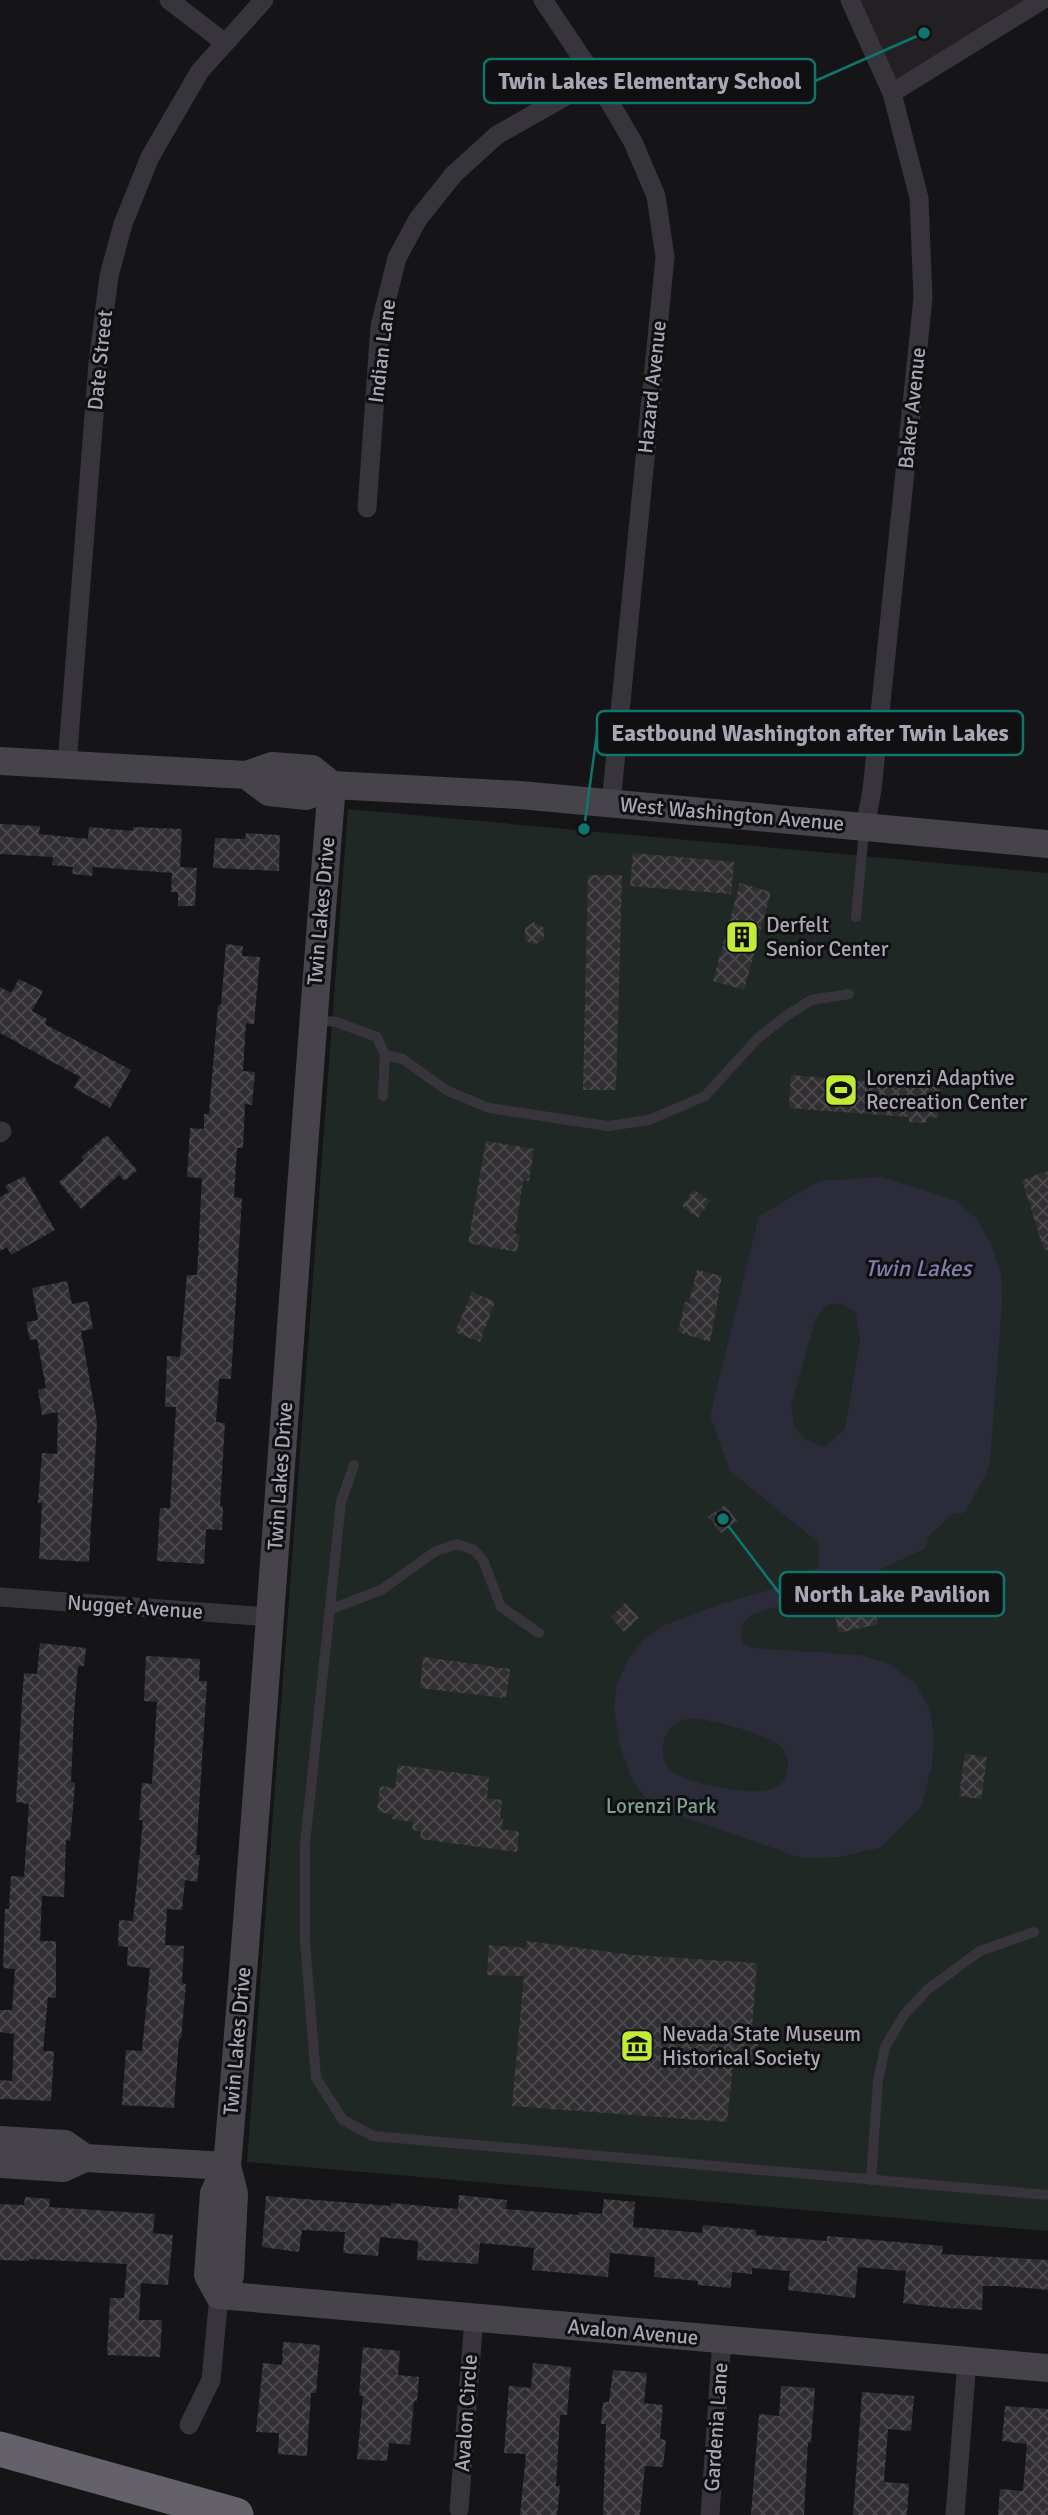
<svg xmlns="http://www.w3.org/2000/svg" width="1048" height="2515" font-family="Signika,sans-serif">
<defs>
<pattern id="building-cross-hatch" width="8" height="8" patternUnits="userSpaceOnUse" patternTransform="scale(1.75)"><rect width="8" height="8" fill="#312f32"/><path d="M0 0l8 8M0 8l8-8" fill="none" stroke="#4c4a4d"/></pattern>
</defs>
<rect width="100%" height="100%" fill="#151416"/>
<path fill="#222023" d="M849 0H1034L891 88Z"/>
<path fill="#202826" d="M348 809 1048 873V2231L247 2162Z"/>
<path fill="#2b2b39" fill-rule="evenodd" d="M881 1177 955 1200 976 1218 991 1243 1001 1274 1002 1302 990 1462 986 1475 964 1513H954L928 1537 926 1548 845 1586 753 1614C741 1622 740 1629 742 1642L751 1648 860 1655 890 1664 914 1682 929 1707 934 1734 932 1765 921 1807 880 1848 840 1857 801 1858 650 1805 631 1777 620 1746 614 1708 617 1684 628 1659 643 1641 660 1627 720 1604 766 1591 819 1568V1543L730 1471 710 1416 759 1216 819 1181ZM841 1303 856 1313 860 1342 845 1429 825 1447 806 1440 794 1425 791 1406 815 1320 826 1305ZM694 1718C716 1722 763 1732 780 1746 785 1750 788 1759 788 1765 789 1797 751 1792 730 1789 711 1786 683 1782 669 1768 658 1757 662 1734 674 1725 679 1720 687 1719 694 1718Z"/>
<path fill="url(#building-cross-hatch)" d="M0 824 40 826 39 834 88 839 89 827 133 831V827L182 829 180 867 197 868 195 906H178V892H171L172 873 93 867 92 876 72 874 73 867 52 865 53 857 0 854Z
M246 833 280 835 279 871 213 868 215 838 245 839Z
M633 853 734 862 731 894 630 886Z
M588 875H622L616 1090H583Z
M740 883 771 892 744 990 713 981Z
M534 922 544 928V939L534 945 525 940V928Z
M226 944 243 946 242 956 260 957 254 1024 246 1023 243 1071 255 1072 252 1105 245 1104 243 1148H237L234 1197 242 1198 231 1379H219L216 1422 225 1423 220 1506H223L222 1530 206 1529 204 1564 157 1561 160 1508H170L176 1407H165L167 1356 180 1357 187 1275H197L202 1178 187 1177 190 1128 204 1129V1114H209L218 1005H221Z
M19 979 43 991 32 1011 47 1019 45 1024 131 1070 110 1108 74 1088 80 1077 0 1033V987L11 993Z
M791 1075 912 1085V1081L940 1083 938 1118 927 1117 926 1123 909 1122V1117L789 1108Z
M107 1135 137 1170 125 1181 119 1175 81 1209 59 1182 84 1160 81 1157Z
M486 1141 534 1149 529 1181 523 1180 515 1234 520 1235 517 1252 468 1243Z
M1048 1171V1250H1044L1022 1180Z
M24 1176 55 1230 11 1255 7 1247 0 1251V1197L9 1192 5 1186Z
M694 1190 710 1201 698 1218 682 1206Z
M697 1270 722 1276 710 1342 678 1332 685 1302 689 1303Z
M67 1281 72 1304 88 1301 93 1329 81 1331 97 1422 89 1562 39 1559 42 1503H38L42 1453 57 1454 58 1412 42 1415 38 1390 46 1388 37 1339 30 1340 26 1322 38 1320 32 1288Z
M472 1292 495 1302 480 1342 455 1332Z
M725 1505 737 1521 721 1533 708 1517Z
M869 1584 878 1624 839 1633 830 1593Z
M625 1603 639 1618 624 1632 611 1617Z
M40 1643 86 1648 84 1666H78L74 1714 71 1782 75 1783 70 1841 66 1840 64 1897 42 1896 40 1941H56V1998L48 1997 43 2051H54L51 2101 0 2099V2080L12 2081 14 2034 0 2032V2010H12L15 1969 3 1968 5 1909H9L11 1876 24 1877 29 1804 16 1802 22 1699 24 1673 37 1674Z
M146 1656 200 1659 199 1681H207L196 1855H200L197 1882 185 1880 182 1910 167 1909 165 1945 184 1946 182 1983 186 1984 181 2039 179 2038 174 2108 122 2105 126 2050 142 2051 150 1968 127 1966 128 1947 118 1946 119 1920 133 1921 143 1820H139L142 1783 152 1784 157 1702 144 1701Z
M423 1657 510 1669 506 1698 420 1688Z
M965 1754 987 1757 981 1799 959 1796Z
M398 1765 489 1777 487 1798 502 1800 500 1819H503L502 1829 519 1832 517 1852 420 1839 421 1831 412 1830 413 1822 392 1819 393 1814 377 1812 380 1786 395 1788Z
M527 1941 633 1955 757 1963 752 2028 759 2029 756 2065 733 2064 727 2122 512 2106 524 1976 487 1975 489 1945 526 1948Z
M459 2195 507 2200 506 2209 579 2215V2212L602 2214 604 2199 635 2202 633 2227 702 2233 703 2225 756 2230V2235L827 2241V2236L943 2246 942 2254 1048 2260V2290L1005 2286H983L982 2310 947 2308 903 2303 906 2271 858 2267 855 2298 788 2290 790 2271 752 2268V2274L732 2272 731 2288 698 2285V2281L654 2277 655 2257 610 2253 608 2277 532 2270 534 2248 480 2243 478 2264 417 2260 418 2241 380 2237 378 2256 343 2253 345 2232 302 2230 299 2252 262 2247 266 2196 391 2206V2203L458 2209Z
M25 2197 50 2199 49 2207 155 2214 153 2233 173 2235 168 2285 141 2283 139 2320H162L160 2357 107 2355 110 2298H124L127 2264 29 2259V2261L0 2260V2204L24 2205Z
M283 2342 320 2345 316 2393H311L307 2456 278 2454 279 2433 256 2432 263 2363 282 2365Z
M363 2347 400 2351 398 2375 419 2377 417 2401H414L410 2445 389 2443 387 2461 357 2459 363 2396 359 2395Z
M533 2363 571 2367 567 2415H560L556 2486H560L557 2515H520L526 2454 504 2453 509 2386 531 2388Z
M613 2370 647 2373 644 2403 663 2405 660 2439 666 2440 663 2467 645 2466 640 2515H603L606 2424H601L603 2402H609Z
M781 2386 815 2388 811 2443 808 2442 804 2515H751L759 2414 779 2416Z
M862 2392 914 2396 911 2431 888 2429 884 2482 909 2484 907 2515H853Z
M1005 2406 1048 2409V2515H998L1000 2489 1023 2491 1027 2444 1002 2441Z"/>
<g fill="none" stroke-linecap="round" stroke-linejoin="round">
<path stroke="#37353b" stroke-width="10" d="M856 917 864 831
M316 1020 336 1022 377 1037 385 1055 383 1096
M385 1055 403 1059 446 1090 489 1108 608 1126 649 1120 705 1096 758 1038 786 1016 811 1000 849 994
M354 1465 341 1502 305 1844V1942L316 2078 343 2120 373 2136 1048 2195
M331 1609 381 1590 436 1551 457 1544 474 1550 483 1560 501 1607 539 1633
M871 2180 878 2081 885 2047 904 2015 927 1990 980 1951 1034 1932"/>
<path stroke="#37353b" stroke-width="19" d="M169 0 225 43
M543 0 596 79 633 142 656 196 665 257 611 803
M850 0 892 93 919 198 923 298 872 790 865 827
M892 93 1042 0
M367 508 380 326 397 258 418 219 454 174 497 135 596 79
M67 765 98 363 109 276 123 224 150 157 200 71 264 0
M0 1133 2 1131
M0 1597 270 1617
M189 2425 211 2380 219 2295
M459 2509 474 2318
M710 2515 722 2339
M955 2515 967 2361"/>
<path stroke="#46434a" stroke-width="28" d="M0 761 246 775 272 766 312 769 332 785
M246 775 269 792 306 796 332 785 520 795 1048 844
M0 2140 65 2144 85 2158
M0 2164 63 2168 85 2158 227 2166
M219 2295 230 2276 234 2194 227 2166C267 1707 294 1246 332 785
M219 2295 1048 2368
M219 2295 208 2275 214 2193 227 2166"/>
<path stroke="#64616b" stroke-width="35" d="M0 2449 236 2515"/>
</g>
<defs>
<symbol id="building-square" viewBox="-11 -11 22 22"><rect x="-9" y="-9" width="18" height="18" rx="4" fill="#c2eb37" stroke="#100f11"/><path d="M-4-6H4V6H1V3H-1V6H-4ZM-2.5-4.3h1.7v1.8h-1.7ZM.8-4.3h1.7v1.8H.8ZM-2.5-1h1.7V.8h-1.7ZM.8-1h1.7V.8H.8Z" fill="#111"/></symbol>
<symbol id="stadium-square" viewBox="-11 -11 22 22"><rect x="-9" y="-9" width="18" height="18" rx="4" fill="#c2eb37" stroke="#100f11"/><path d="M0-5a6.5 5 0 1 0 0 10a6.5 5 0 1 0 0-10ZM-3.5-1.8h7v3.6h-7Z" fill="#111"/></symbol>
<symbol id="museum-square" viewBox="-11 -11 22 22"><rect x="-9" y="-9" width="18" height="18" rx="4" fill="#c2eb37" stroke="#100f11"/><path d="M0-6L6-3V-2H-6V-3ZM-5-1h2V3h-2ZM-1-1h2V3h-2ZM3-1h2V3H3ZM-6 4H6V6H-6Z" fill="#111"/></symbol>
</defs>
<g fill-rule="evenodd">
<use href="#building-square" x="723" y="918" width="38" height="38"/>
<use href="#stadium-square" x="822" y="1071" width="38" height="38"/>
<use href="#museum-square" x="618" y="2027" width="38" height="38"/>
</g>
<g text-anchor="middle" stroke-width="6" stroke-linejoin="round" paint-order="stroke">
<g font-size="21" fill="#aaa6b5" stroke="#100f11">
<text transform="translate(382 351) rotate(-83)" y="7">Indian Lane</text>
<text transform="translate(100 360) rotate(-84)" y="7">Date Street</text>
<text transform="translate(652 387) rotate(-84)" y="7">Hazard Avenue</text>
<text transform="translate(912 408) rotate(-84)" y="7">Baker Avenue</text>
<text transform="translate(732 814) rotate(5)" y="7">West Washington Avenue</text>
<text transform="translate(321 911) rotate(-85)" y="7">Twin Lakes Drive</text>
<text transform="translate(280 1476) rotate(-86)" y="7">Twin Lakes Drive</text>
<text transform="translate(135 1607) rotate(4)" y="7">Nugget Avenue</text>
<text transform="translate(237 2041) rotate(-85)" y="7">Twin Lakes Drive</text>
<text transform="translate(633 2332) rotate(5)" y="7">Avalon Avenue</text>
<text transform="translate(466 2413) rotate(-86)" y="7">Avalon Circle</text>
<text transform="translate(716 2427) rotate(-86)" y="7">Gardenia Lane</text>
</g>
<g font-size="21" fill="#aaa6b5" stroke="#100f11" text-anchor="start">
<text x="766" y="932">Derfelt<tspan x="766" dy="24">Senior Center</tspan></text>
<text x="866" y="1085">Lorenzi Adaptive<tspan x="866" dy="24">Recreation Center</tspan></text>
<text x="662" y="2041">Nevada State Museum<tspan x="662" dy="24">Historical Society</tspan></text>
</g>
<g font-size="21" fill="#7ea093" stroke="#100f11">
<text x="661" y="1813">Lorenzi Park</text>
</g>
<g font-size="23" font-style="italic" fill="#807eb0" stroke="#100f11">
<text x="918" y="1276">Twin Lakes</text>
</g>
</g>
<path fill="none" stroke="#0f766e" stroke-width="2.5" d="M924 33L815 81M584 829L597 733M723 1519L780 1594"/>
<g fill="#0f766e" stroke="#100f11" stroke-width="2.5">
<circle cx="924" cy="33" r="7"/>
<circle cx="584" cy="829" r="7"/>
<circle cx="723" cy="1519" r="7"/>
</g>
<g fill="#100f11" stroke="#0f766e" stroke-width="2.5">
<rect x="484" y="59" width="331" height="44" rx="7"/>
<rect x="597" y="711" width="426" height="44" rx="7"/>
<rect x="780" y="1572" width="224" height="44" rx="7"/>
</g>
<g font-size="23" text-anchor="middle" font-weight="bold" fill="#aaa6b5">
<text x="650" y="89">Twin Lakes Elementary School</text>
<text x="810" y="741">Eastbound Washington after Twin Lakes</text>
<text x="892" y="1602">North Lake Pavilion</text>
</g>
</svg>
